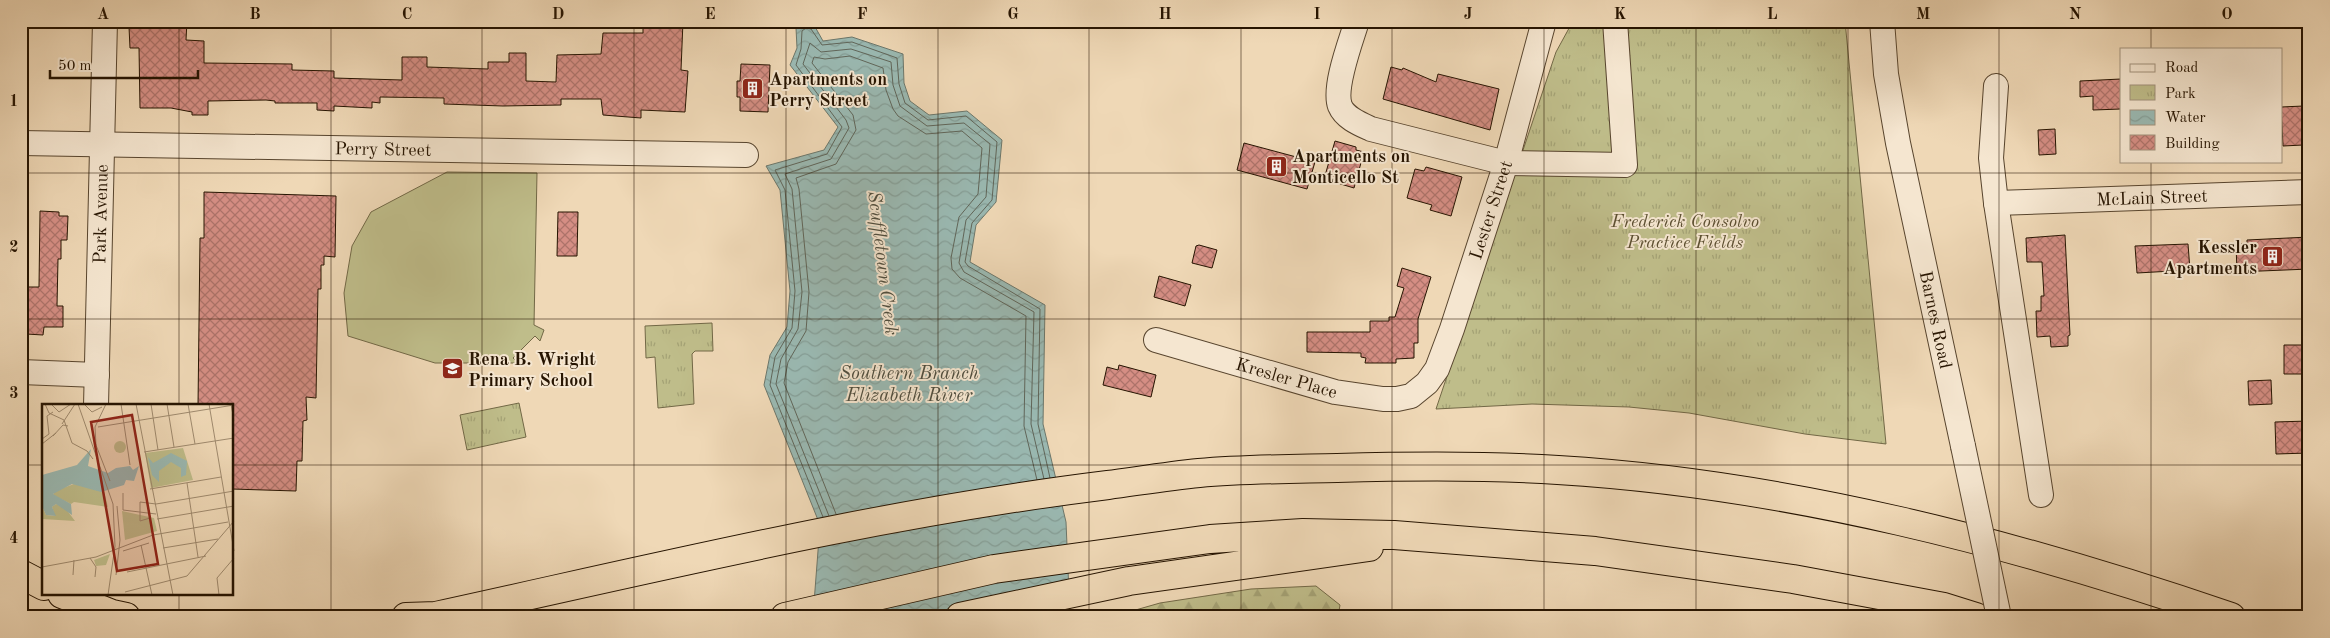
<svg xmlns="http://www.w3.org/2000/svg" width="2330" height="638" font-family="'Old Standard TT',serif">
<defs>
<pattern id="forest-firs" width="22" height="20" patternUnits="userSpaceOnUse" patternTransform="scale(1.25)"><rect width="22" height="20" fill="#bfbd8a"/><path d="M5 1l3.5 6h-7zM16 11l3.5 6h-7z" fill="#a4a275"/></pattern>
<pattern id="park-tufts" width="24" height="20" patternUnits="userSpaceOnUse" patternTransform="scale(1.25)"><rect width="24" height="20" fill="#bfbd8a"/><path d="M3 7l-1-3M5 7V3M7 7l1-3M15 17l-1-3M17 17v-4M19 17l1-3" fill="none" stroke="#a4a275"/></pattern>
<pattern id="water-waves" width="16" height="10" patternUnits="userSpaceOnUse" patternTransform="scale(1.25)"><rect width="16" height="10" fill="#9ab9b2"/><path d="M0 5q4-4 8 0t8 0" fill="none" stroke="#859e97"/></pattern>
<pattern id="building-cross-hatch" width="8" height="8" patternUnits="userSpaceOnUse" patternTransform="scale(1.25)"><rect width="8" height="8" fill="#d58e84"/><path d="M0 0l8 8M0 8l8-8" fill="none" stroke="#ad736a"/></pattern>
</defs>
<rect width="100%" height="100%" fill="#efd8b6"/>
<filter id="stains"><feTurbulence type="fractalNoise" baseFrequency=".004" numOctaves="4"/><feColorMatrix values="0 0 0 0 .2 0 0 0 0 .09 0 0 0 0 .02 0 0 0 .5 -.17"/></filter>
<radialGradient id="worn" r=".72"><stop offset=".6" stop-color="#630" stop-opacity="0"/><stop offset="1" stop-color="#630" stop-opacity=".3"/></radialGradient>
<path fill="url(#forest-firs)" stroke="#726846" d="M1316 586 1340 605 1338 617H1111L1160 603 1251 589Z"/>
<path fill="url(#park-tufts)" stroke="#726846" d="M1573 21H1845L1886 444 1805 434 1689 413 1629 407 1532 404 1436 409 1556 52Z
M712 323 713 351H695L692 354 694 404 658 408 655 357 646 358 645 326Z
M519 403 526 437 467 450 460 415Z"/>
<path fill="#bfbd8a" stroke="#726846" d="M447 172 537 173 534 325 544 330 540 341 535 336 513 358 518 363H435L348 336 344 293 352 246 371 212Z"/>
<path fill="url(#water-waves)" stroke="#6c776b" d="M804 22 814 25 823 41 852 37 903 54 904 83 910 101 929 115 967 111 1002 140 996 202 976 225 970 262 1045 305 1043 424 1066 522 1070 617H805L814 603 820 525 764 385 770 355 787 327 790 291 780 190 766 166 824 150 838 127 790 65 797 48 796 28Z"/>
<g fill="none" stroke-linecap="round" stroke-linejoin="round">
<path stroke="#60665a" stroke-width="1" d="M836 514 784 383 788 362 806 331 809 292 799 189 796 178 836 164 856 130 853 115 812 63 814 57 825 59 850 56 883 68 886 90 893 109 898 116 926 134 962 131 982 148 978 194 959 217 951 258 952 269 960 278 1026 316 1024 426 1037 480
M829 516 776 384 781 359 798 329 802 292 792 189 785 174 831 159 849 128 846 120 803 64 810 43 821 52 851 49 891 62 893 85 900 106 927 126 964 123 990 144 986 197 966 220 959 263 964 272 1034 312 1031 424 1044 479
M823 517 770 385 775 357 792 328 795 291 785 190 775 170 827 154 842 127 796 65 801 49 802 31 806 28 811 29 822 45 852 42 897 58 899 84 905 103 928 120 966 116 997 142 992 200 972 223 965 262 968 266 1040 309 1038 424 1050 478"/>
</g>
<path fill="url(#building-cross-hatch)" stroke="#261401" d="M158 21H187L186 40 204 41V63L292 64V70L334 71V78L402 80V57H427V67L488 69V62H509V53H526V81L556 82 557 55 601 54 603 33H643V21H683L681 70 688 71 685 112 641 110V118L603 115 601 99H561V105L503 106 444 104V98L380 97V103L372 102V108L334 106V111L317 110V103H275V101L266 100 208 101V115H192V112L171 108H140L139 48H130L129 27H158Z
M741 64 770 65 768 112 740 111V97H737V81H740Z
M1391 67 1402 70 1403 68 1436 82 1438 74 1499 89 1490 130 1383 99Z
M2121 79V109L2093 110V96L2080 97V81Z
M2304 106 2306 136H2303V145L2283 146 2281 107Z
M2055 129 2056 154 2039 155 2038 130Z
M1335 141 1356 147V150L1364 152 1354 188 1324 179Z
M1244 143 1315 162 1307 189 1237 170Z
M1426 167 1462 177 1451 216 1430 210 1432 205 1407 198 1415 169 1424 171Z
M204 192 336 196 335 257 324 256V265H321V289H318L316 398 306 397 307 420 303 421 302 461H297L296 491 232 489V406H198L200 238H204Z
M40 211 59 212V216H68L67 240H61V259H58L57 306H63V327H44L43 335 26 334 27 327H21V301H27V287H39Z
M558 212H578L577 256H557Z
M2065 235 2070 335 2068 336V346L2051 347 2050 336 2037 337 2036 311H2041V296H2044L2042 262H2027L2026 238Z
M2309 237V269L2237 272 2236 244H2247V240Z
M2188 244 2190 270 2137 273 2135 246Z
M1199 245 1217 250 1212 268 1192 263 1196 246Z
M1402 268 1431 277 1418 319V343H1414V358L1396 359V363H1365L1366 358 1361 357V353L1307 352V332H1370V321H1389V317H1395L1404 288 1397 286Z
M1159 276 1191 285 1185 306 1154 297Z
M2284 345H2309V374H2284Z
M1119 365 1156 375 1151 397 1103 385 1107 367 1118 370Z
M2271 380 2272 404 2249 405 2248 381Z
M2309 421V453L2276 454 2275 422Z"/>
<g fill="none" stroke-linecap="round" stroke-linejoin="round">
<defs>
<g id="street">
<path d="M1357 21C1351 41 1333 87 1340 106 1345 118 1360 124 1371 129L1506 163 1625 165 1615 21"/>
<path id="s1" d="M1882 21 1886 74 1898 143 1963 446"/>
<path d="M1996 86 1991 158 1996 203 2041 495"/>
<path id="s2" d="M21 143 746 155"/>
<path id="s3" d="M1996 203 2309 192"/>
<path id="s4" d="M1156 340 1335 392 1383 399H1397L1411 396 1427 383 1437 369 1452 329 1506 163 1544 21"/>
<path d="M21 372 97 375"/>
<path id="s5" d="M96 406 105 21"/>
</g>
<path id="highway" d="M21 574 44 586
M62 594 112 614 126 617
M406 617 436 616
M431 617C656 568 880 513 1108 485 1138 481 1169 476 1199 473 1245 469 1291 469 1337 468 1411 466 1485 465 1558 470 1788 484 2014 543 2231 617
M785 617 994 569 1210 539 1303 533 1394 535 1595 551 1793 579 1944 607 1976 617
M960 617 1129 581 1369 547"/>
</defs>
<use href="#street" stroke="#58452e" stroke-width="26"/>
<use href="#highway" stroke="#261401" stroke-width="30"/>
<use href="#street" stroke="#f5e6d0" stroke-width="24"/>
<use href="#highway" stroke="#efd8b6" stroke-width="28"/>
<defs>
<path id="street-bridge" d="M1963 446 1999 617"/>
</defs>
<use href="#street-bridge" stroke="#58452e" stroke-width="26" stroke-linecap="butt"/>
<use href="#street-bridge" stroke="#f5e6d0" stroke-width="24"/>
</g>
<path fill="none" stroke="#261401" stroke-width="1" stroke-opacity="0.55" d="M179 21V406M331 21V617M482 21V617M634 21V617M786 21V617M938 21V617M1089 21V617M1241 21V617M1392 21V617M1544 21V617M1696 21V617M1848 21V617M1999 21V617M2151 21V49M2151 161V617M21 173H2309M21 319H2309M21 465H44M232 465H2309M179 594V617"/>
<defs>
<symbol id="building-square" viewBox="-11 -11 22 22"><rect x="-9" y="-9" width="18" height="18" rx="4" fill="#8f2418" stroke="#f5e6d0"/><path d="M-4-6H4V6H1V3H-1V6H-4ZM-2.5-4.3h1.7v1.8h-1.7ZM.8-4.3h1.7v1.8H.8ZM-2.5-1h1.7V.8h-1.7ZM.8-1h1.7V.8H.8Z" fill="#fff"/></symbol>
<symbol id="school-square" viewBox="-11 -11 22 22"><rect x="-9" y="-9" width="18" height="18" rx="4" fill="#8f2418" stroke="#f5e6d0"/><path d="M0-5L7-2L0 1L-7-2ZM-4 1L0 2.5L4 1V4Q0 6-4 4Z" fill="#fff"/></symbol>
</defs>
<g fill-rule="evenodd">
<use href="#building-square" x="740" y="76" width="25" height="25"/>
<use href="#building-square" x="1264" y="154" width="25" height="25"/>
<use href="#building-square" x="2260" y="244" width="25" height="25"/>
<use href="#school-square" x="440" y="356" width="25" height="25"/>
</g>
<g text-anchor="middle" stroke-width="4" stroke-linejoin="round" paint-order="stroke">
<g font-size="18" font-weight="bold" fill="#261401" stroke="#f5e6d0" text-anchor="start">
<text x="769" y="85">Apartments on<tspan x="769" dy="21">Perry Street</tspan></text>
<text x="1292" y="162">Apartments on<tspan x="1292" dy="21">Monticello St</tspan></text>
<text x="2257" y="253" text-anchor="end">Kessler<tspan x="2257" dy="21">Apartments</tspan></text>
<text x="468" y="365">Rena B. Wright<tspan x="468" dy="21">Primary School</tspan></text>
</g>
<g font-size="18" fill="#261401" stroke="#f5e6d0">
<text dy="6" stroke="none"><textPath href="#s2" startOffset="362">Perry Street</textPath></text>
<text dy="6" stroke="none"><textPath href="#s3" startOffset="156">McLain Street</textPath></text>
<text dy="6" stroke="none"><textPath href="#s4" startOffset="469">Lester Street</textPath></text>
<text dy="6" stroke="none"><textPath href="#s5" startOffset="192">Park Avenue</textPath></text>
<text dy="6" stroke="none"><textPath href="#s1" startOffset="304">Barnes Road</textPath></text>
<text dy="6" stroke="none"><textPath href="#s4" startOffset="136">Kresler Place</textPath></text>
</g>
<g font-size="18" font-style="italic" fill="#5c4f31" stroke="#f5e6d0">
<text x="1685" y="227">Frederick Consolvo<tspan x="1685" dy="21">Practice Fields</tspan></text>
</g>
<g font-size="19" font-style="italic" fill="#4f4e3f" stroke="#f5e6d0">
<text transform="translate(884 263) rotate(83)" y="7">Scuffletown Creek</text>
<text x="909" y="379">Southern Branch<tspan x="909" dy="22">Elizabeth River</tspan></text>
</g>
</g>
<g transform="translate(42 404)">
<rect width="191" height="191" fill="#efd8b6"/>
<path d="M32 80 62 87 66 103 32 98 29 100 11 91 13 87ZM14 100 24 105 33 117 0 115V102L4 111 13 112 10 103ZM68 150 64 161 54 162 52 156Z" fill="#bfbd8a"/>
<path d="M141 44 151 76 109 84 103 49ZM80 107 112 114 115 127 83 136Z" fill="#bfbd8a"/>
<path d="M72 43a6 6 0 1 1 12 0a6 6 0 1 1-12 0Z" fill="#bfbd8a"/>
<path d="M49 45 46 62 66 69 74 64 88 62 91 66 97 62 92 77 84 76 82 81 59 88 30 80 11 90 29 100 30 111 14 100 10 103 14 112 4 111 0 102V71L35 61ZM129 49 145 57 144 71 139 73V64L129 58 117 67V78L110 71 106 53 111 59Z" fill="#9ab9b2"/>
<path fill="none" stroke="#9f8a6e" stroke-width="1" d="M3 0 7 9 22 16M9 0 17 8 29 0M36 0 71 100 73 142 66 191M42 0 50 8 60 3M79 0 88 61M94 0 131 191M109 0 116 46M125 0 132 43M146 0 153 40M167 0 192 147M189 0 192 17M22 16 30 39 45 47 51 55M20 20 33 0M56 23 192 1M11 32 21 21 26 22M0 35 7 30 5 12 11 8M52 36 68 77M0 40 14 29M54 41 53 23 64 0M102 48 192 34M145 79 156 153M108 85 179 73M81 89V106L114 110M108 114 98 117V98L114 100 192 87M115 115 192 102M99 141 110 191M121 144 176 135M81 147 107 139M48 154 54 163 53 173M0 163 54 153 111 131 186 118M85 168 164 152M31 171 32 156M74 171 78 136 75 102M83 188 145 172 192 117M177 191 175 174 192 154"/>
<path fill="#8f2418" fill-opacity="0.15" stroke="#8f2418" stroke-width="2.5" d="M90 11 116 160 75 167 49 18Z"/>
<rect width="191" height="191" fill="none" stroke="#261401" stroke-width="2.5"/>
</g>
<rect width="2330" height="638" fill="none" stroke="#efd8b6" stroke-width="55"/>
<rect x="2120" y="48" width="162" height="115" fill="#f5e6d0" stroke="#a2927d"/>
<rect x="2130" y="64" width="25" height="8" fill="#f5e6d0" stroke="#a2927d"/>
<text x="2165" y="72" font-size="15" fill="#261401">Road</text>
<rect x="2130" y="85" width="25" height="15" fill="url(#park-tufts)" stroke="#a2927d"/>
<text x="2165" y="98" font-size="15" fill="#261401">Park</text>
<rect x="2130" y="110" width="25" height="15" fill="url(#water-waves)" stroke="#a2927d"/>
<text x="2165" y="122" font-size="15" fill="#261401">Water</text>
<rect x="2130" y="135" width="25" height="15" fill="url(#building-cross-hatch)" stroke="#a2927d"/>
<text x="2165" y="148" font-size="15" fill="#261401">Building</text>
<path d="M50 70v8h148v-8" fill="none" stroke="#261401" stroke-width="2.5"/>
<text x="58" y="70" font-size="15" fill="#261401" stroke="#f5e6d0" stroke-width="4" paint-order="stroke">50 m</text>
<rect x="28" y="28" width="2274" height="582" fill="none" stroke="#261401" stroke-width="2"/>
<g font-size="16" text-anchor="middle" font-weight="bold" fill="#261401">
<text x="103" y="19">A</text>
<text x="255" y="19">B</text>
<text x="407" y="19">C</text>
<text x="558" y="19">D</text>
<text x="710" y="19">E</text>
<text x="862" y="19">F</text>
<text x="1013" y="19">G</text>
<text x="1165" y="19">H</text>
<text x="1317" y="19">I</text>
<text x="1468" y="19">J</text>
<text x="1620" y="19">K</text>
<text x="1772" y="19">L</text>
<text x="1923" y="19">M</text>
<text x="2075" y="19">N</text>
<text x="2227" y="19">O</text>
<text x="14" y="106">1</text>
<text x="14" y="252">2</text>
<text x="14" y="398">3</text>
<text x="14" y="543">4</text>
</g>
<rect width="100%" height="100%" filter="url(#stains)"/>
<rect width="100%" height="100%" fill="url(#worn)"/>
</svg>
